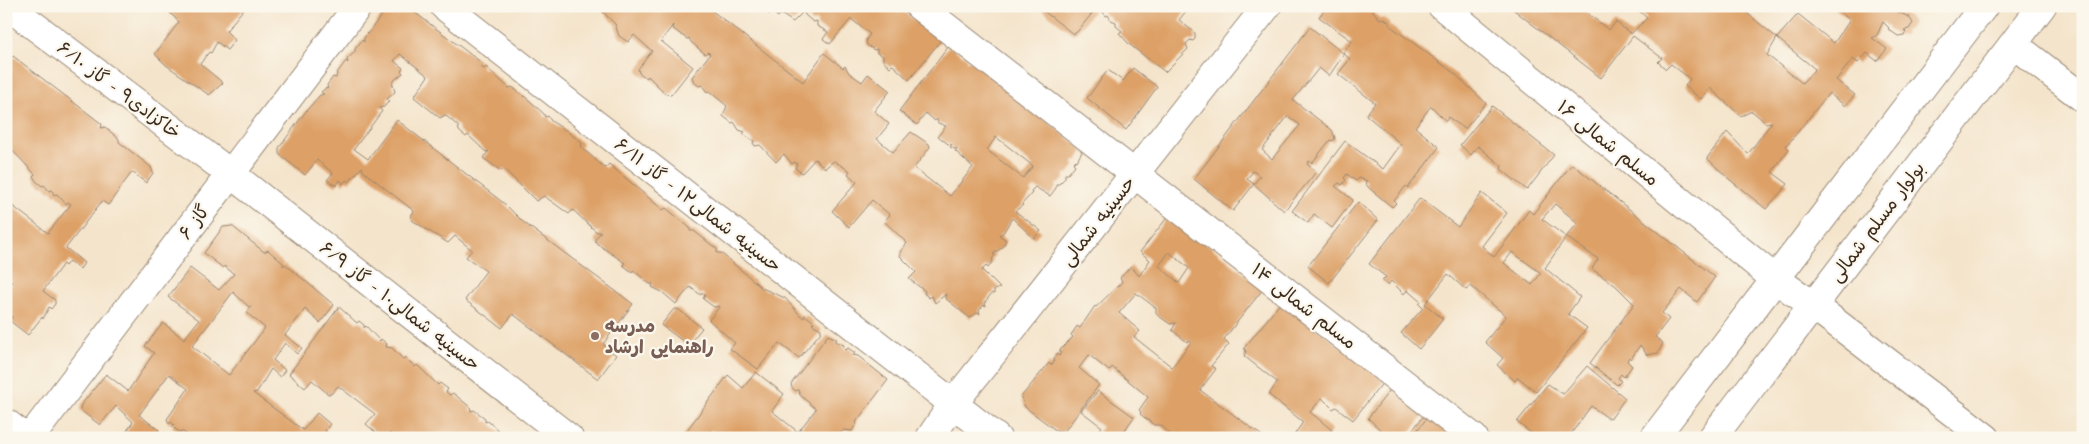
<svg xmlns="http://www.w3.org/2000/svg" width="2089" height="444" font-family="'Architects Daughter','Playpen Sans Arabic',sans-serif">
<rect width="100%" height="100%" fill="#fbf7ec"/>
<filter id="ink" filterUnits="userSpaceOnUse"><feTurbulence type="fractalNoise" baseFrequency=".02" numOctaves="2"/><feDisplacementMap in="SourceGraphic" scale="10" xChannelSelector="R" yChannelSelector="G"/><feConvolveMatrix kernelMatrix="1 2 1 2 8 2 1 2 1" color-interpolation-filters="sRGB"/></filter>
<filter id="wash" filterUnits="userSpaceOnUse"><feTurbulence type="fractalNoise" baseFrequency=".0096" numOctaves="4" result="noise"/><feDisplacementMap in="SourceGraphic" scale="20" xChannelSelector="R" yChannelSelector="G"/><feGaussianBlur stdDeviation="1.12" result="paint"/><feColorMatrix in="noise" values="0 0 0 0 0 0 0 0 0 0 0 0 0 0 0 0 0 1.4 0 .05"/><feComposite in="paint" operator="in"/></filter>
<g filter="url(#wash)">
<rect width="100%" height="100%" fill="#f4e4cb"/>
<g id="blocks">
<path fill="#dda066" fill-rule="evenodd" d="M163 6H246L226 31 235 40 227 50 217 42 211 53 209 52 200 64 223 83 209 95 166 65 155 54 179 22Z
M389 6H406L482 63 481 67 484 69 486 67 509 88 512 87 529 100 544 114 545 117 548 116 551 121 567 131 582 143 581 147 605 168 609 164 663 210 666 208 690 228V231H694L717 249V253H721L762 288 785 298 800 315 804 318 805 315 814 322 812 324 821 329V332L799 358 779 343 758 369 730 349 735 343 709 320 720 306 714 307 703 299 705 295 702 293 701 295 690 287 676 304 662 292 652 287 653 284H650L633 270 632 272 623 265 625 263 596 243 595 239 601 232H597L591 227 573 210 569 214 544 196 536 201 504 169 501 171 483 158 489 151 486 152 468 135 466 137 459 131 458 126 445 115 440 118 414 97 428 76 400 54 394 61 403 68 401 71 403 73 392 82 395 92 387 99 389 101 384 107 379 108 382 111 354 149 368 159 397 120 506 205 523 222 633 304 603 344 616 355 598 379 513 314 502 328 465 300 486 271 466 257 472 250 455 236 448 243 412 220 411 216 414 211 363 171 362 167 349 182 346 180 343 184 340 180 336 186 327 180 333 173 317 160 305 175 279 154V148L306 111 320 95 324 94 321 92 326 88 328 89 327 85 333 77 336 78 337 73 346 61 348 63 347 59 355 52V49L362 40 364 42V38Z
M606 6H706L803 82 824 53 843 68 845 66 849 73 862 82 868 74 890 91 874 111 889 124 877 139 893 152 911 132 929 144 930 147 914 168 950 196 973 167 955 151 958 148 954 149 950 147 952 145 948 144 938 136 946 126 938 123 937 119 935 121 926 113 917 125 899 111 949 46 967 58V61L971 60 1083 150 1077 161 1076 160 1073 163 1075 165 1068 174H1065V178L1059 184H1056V188L1050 196 1035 187 1031 191 1032 193 1022 204 1023 205 1015 211 1041 231 1034 238 1012 218 1003 233 999 235 1006 240 1003 247 993 254 995 255 992 259 993 261 988 268 986 266 982 270 1000 288 994 290V294L992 293 985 302 986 306 984 305 979 310 980 314 977 313 970 318 945 298 946 294 935 303 932 296 929 298 924 293 925 291 909 279 916 272 900 256 901 254 900 252 907 243 884 221 890 215 872 200 849 227 832 211 857 182 848 174 850 171 834 161 825 168 815 159 802 173 795 168 797 164 794 162 792 164 784 154 776 162 760 145 755 146 753 143 754 141 743 134 745 132 739 130 734 122 732 123 723 116 727 106 709 91 707 92 702 85 699 86 694 82 692 77 710 54 708 52 705 54 691 42 689 38 687 39 672 28 673 25 661 41 693 67 671 95 666 94 648 76 647 78 639 73 638 69 652 51 634 35 628 42 619 36 615 24 603 12 607 8ZM996 137 1033 166 1023 178 987 150Z
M760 6H897L914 20 916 18 941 40 909 80 894 66 892 65 890 67 883 61V56L877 53V49L874 50 867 45 866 40 870 34 851 19 830 44 823 39 828 32 817 26V21L813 22 805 15 804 11 793 22 781 14 778 17 772 12 769 14Z
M1042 6H1190L1179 20 1195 33V39L1193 41 1190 40 1186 44 1188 49 1165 72 1129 44 1119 33 1122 31 1116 26V22L1111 20 1108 15 1106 16 1098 6 1077 32 1073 34 1041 9Z
M1327 6H1368L1380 19 1383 18 1389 22V25L1454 73 1486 103 1465 129 1448 117 1446 121 1431 106 1415 127 1439 147 1408 188 1406 186 1394 201 1396 203 1392 207 1369 188 1365 183 1367 181 1359 178 1356 181 1347 174 1344 178 1346 180 1342 185 1339 183 1335 186 1353 200 1332 228 1314 214 1308 223 1292 211 1345 141 1383 169 1401 144 1366 115 1375 103 1338 74 1350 59 1343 53 1352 41 1319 17Z
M1509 6H1578L1609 30 1616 22 1631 34 1647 18 1634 6H1744L1742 9 1777 38 1798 14 1834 43 1850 20 1832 6H1892L1899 11 1898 12 1909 17 1913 23 1909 29 1904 30 1906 32 1904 35 1898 36 1888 29 1889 28 1883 22 1877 35 1872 38 1887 49 1877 61 1867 53 1858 63 1853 59 1836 80 1855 95 1845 106 1829 93 1788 144 1785 145 1789 149 1772 172 1788 184 1766 209 1729 179 1707 158 1727 132 1748 154 1772 122 1766 123 1752 111 1741 116 1710 88 1701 99 1685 86 1690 79 1671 64 1666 69 1658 62 1662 58 1633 36 1601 78ZM1777 38 1815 69 1802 83 1767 55Z
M1310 27 1344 54 1329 76 1319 68 1293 100 1332 130 1335 138 1333 141 1330 140 1312 163 1309 161 1307 164 1316 172 1284 211 1254 184 1260 176 1253 171 1247 179 1254 184 1233 211 1194 179ZM1288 116 1300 125 1272 159 1262 150Z
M6 52 9 57 11 58 13 56 102 124 101 128 105 127 119 139V142L151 167 153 173 146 183 132 172 108 205 102 201 66 248 84 263 80 269 69 261 65 266 63 264 43 291 55 300V304L51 309 49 307 43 319 42 317 28 335 10 321 12 317 6 312V288L12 282 6 277V201L48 233 71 204 68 202 66 204 57 194 54 195 52 190 49 191 44 185 42 186 36 181 33 176 35 174 6 144Z
M1133 68 1157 87 1126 130 1087 98 1108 70 1123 81Z
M1492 106 1554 155 1527 190 1501 169 1502 166 1478 146 1471 155 1460 145Z
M1572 164 1715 277 1697 302 1681 289 1662 313 1669 319 1655 337 1663 343 1658 353 1647 355 1640 345 1631 359 1629 357 1627 361 1632 366 1624 377 1621 374 1618 378 1621 381 1617 385 1590 363 1634 304 1616 286 1592 269 1598 259 1566 237 1578 223 1555 204 1542 219 1566 237 1545 268 1580 297 1568 314 1587 328 1536 392 1518 377 1515 381 1497 365 1503 358 1485 342 1506 316 1471 286 1466 290 1448 274 1425 304 1443 319 1419 349 1401 333 1423 308 1419 304 1421 302 1407 290 1404 294 1391 281 1388 285 1382 281 1386 277 1369 264 1420 198 1458 227 1482 193 1507 213 1482 246 1494 257 1529 210 1533 214ZM1512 252 1541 273 1532 285 1504 263Z
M1358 202 1378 220 1329 283 1308 266Z
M1170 214 1263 289 1224 339 1229 344 1211 366 1216 369 1200 390 1265 438H1181L1177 435 1174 438 1161 425H1154L1140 414 1141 412 1139 410 1148 397 1112 367 1109 371 1089 355 1079 368 1099 385 1063 433 1058 432 1025 407 1021 397 1049 363 1051 365 1054 362V358L1057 354 1059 356 1061 352 1059 351 1073 337 1071 335 1077 326 1080 328 1095 306 1096 307 1122 282 1120 278 1131 266 1139 276 1150 260 1140 252ZM1169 252 1189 268 1179 283 1159 266ZM1136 293 1156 308V314L1170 324 1176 323 1172 330 1187 342 1189 340 1191 342 1172 367 1134 337 1140 331 1119 313Z
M232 226 264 252 268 250 283 263V266L285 264 334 305 320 323 305 309 285 335 302 348 297 354 285 343 273 360 285 370 280 377 271 369 257 392 253 393 303 430 317 413 330 424 325 431 334 438H191L182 431 180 432 172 427 174 425 171 422 169 424 167 419 188 389 169 374 139 415 159 430 153 438H122L133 422 116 406 100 425 80 410 81 405 106 374 128 391 154 353 145 346 163 323 184 339 199 320 168 297 190 268 219 290 234 274 224 266 223 268 204 253 223 227ZM233 292 249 307 251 306 247 313 265 328 229 375 192 346Z
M1282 301 1384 381 1353 420 1336 407 1333 409 1322 398 1310 412 1332 430 1326 438H1292L1303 422 1269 395 1277 382 1244 356 1246 351 1244 348Z
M339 307 357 323 359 321 364 325V328L366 326 380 341 381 339 387 344 386 347 392 348 403 359 405 357 415 367 417 365 438 385 440 383 448 389 446 392 450 395 453 393 470 407 471 411 474 410 485 418V422L488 421 504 436 509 438H393L390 433 385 438H382L366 424 375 414 338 386 331 394H328L312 380 305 388 289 374Z
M674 309H678L702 328 688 345 661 325Z
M828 335 837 339 835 341 844 345 843 347 846 350 848 348 855 353 853 355 858 356 888 380 856 422 857 423 852 431 844 430 834 438H718L711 430 705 438H681L728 375 743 388 756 372 784 394 772 411 798 432 816 409 800 395 798 389 796 391 792 388 791 384Z
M1587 366 1625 398 1612 417 1608 418 1591 406 1568 438H1537L1517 422 1548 384 1563 394Z
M1393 386 1426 413 1406 438H1389L1368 418Z
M1098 391 1134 417 1119 438H1093L1102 427 1081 411Z
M1431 413 1462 438H1411Z"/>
</g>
</g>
<g filter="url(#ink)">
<use href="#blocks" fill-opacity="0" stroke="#988774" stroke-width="1"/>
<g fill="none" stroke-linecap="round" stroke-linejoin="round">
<defs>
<path id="minor" d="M8 6 231 174 569 438
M444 6 997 438
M919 6 1474 438
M1442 6 1775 279
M2013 44 2083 98
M1813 305 1986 438
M6 423 26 438
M30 438 358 6
M930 438 952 405 1267 6
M1654 438 1984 6
M1712 438 2042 6"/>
<path id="major" d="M1775 279 1813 305"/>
</defs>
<use href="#minor" stroke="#988774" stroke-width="30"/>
<use href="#major" stroke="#988774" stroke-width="30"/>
<use href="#minor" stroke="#fff" stroke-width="28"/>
<use href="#major" stroke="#fff" stroke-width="28"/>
</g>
</g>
<circle fill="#8d6e63" stroke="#fbf7ec" stroke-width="2" cx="595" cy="336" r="5"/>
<g text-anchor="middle" stroke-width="4.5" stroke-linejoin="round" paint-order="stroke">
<g font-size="18" fill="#3b2a1e" stroke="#fbf7ec">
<text transform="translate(119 90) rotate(37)" y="6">خاکزادی۹ - گاز ۶/۱۰</text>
<text transform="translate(1608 143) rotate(39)" y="6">مسلم شمالی ۱۶</text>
<text transform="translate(698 205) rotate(38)" y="6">حسینیه شمالی۱۲ - گاز ۶/۱۱</text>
<text transform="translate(1098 221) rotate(-52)" y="6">حسینیه شمالی</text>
<text transform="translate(194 222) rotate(-53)" y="6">گاز ۶</text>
<text transform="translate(1877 222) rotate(-53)" y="6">بولوار مسلم شمالی</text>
<text transform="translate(400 306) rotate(38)" y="6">حسینیه شمالی۱۰ - گاز ۶/۹</text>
<text transform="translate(1304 306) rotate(38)" y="6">مسلم شمالی ۱۴</text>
</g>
<g font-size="18" font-weight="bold" fill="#785e54" stroke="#fbf7ec" text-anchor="start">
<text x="605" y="332">مدرسه<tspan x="605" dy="21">راهنمایی ارشاد</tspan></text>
</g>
</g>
<rect width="2089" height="444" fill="none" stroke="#fbf7ec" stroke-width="25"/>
</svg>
